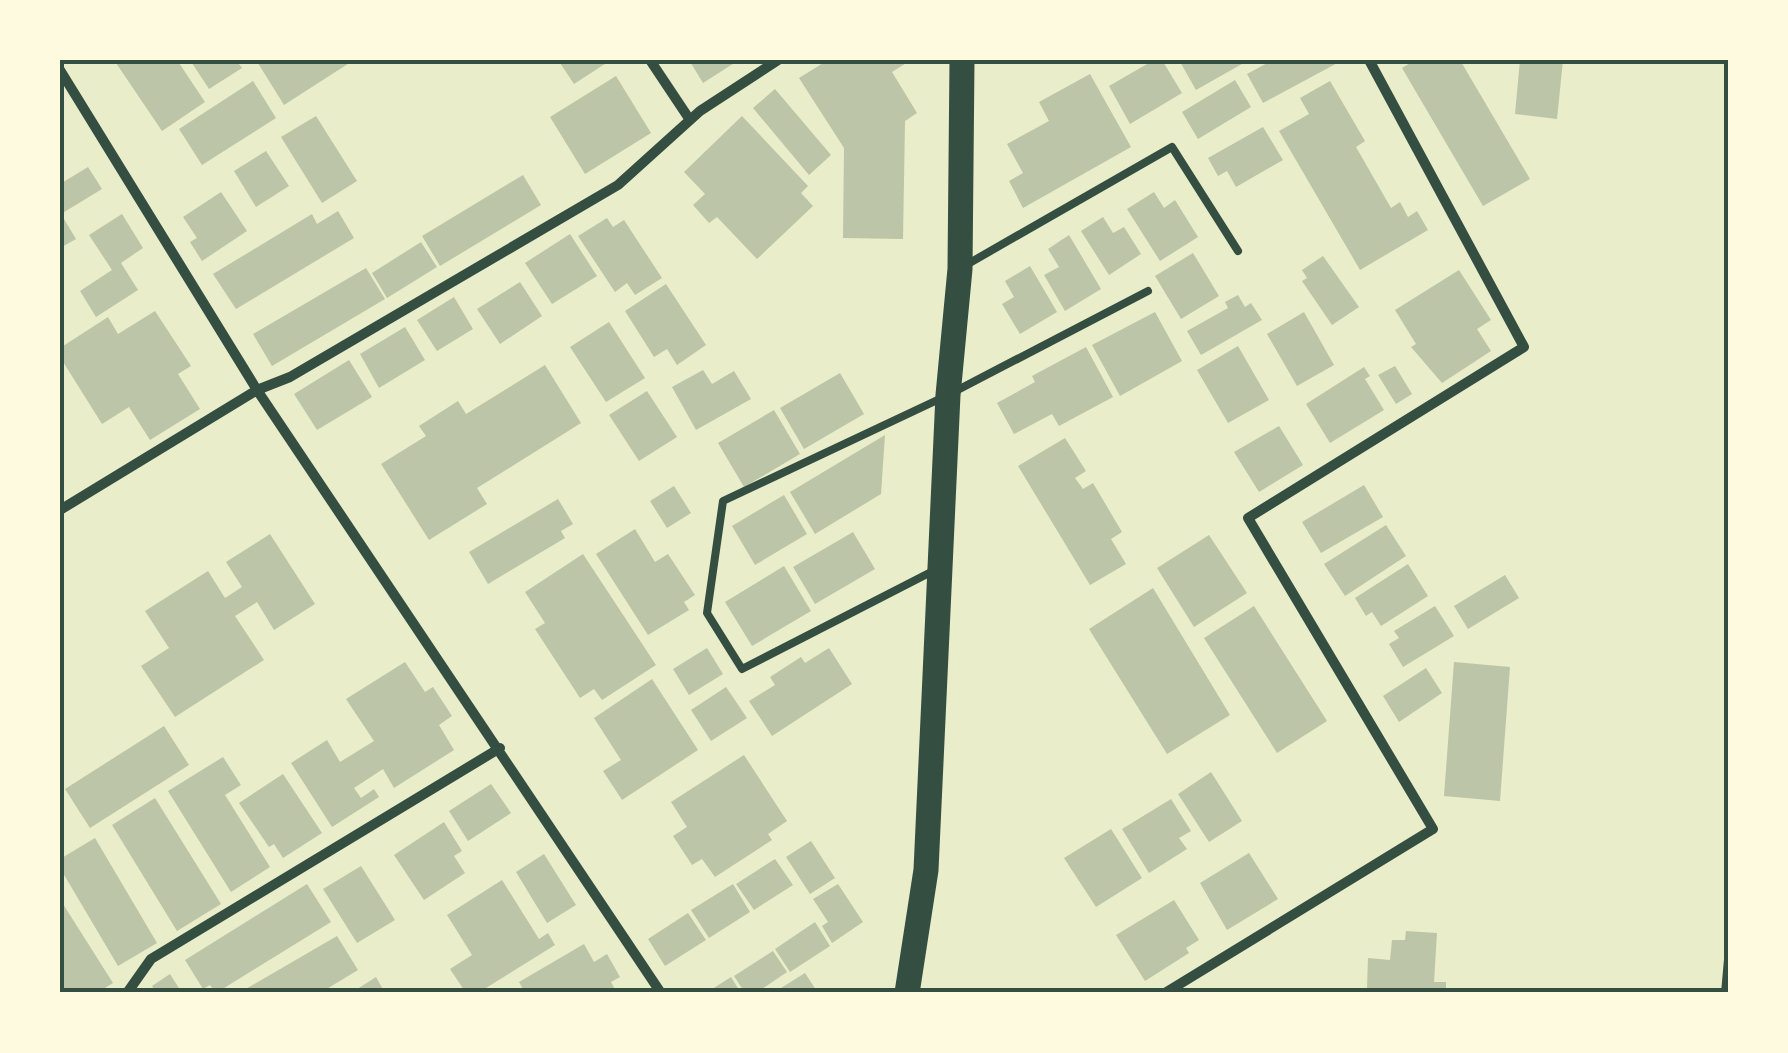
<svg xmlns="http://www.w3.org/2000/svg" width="1788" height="1053" font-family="Lato,sans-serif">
<rect width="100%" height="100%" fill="#e9edc9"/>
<path fill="#bcc5a7" d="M114 60H177L205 102 162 131Z
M190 60H236L242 68 209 89Z
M256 60H354L284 105Z
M558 60H611L574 84Z
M689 60H739L703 83Z
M828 60H911L892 72 917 113 905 121 903 239 843 238 844 148 799 78Z
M1154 60H1162L1182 93 1130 124 1109 86Z
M1179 60H1249L1196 90Z
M1273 60H1343L1263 103 1247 74Z
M1415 60H1460L1530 179 1483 206 1402 68Z
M1520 60H1563L1557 119 1515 114Z
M1090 74 1131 147 1023 208 1009 181 1023 173 1007 144 1049 121 1039 102Z
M616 76 651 133 585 174 550 117Z
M1235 80 1251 107 1198 139 1182 112Z
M253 81 276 118 202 165 179 129Z
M1330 81 1365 141 1356 147 1391 208 1400 202 1408 217 1417 211 1428 230 1360 270 1279 131 1309 114 1300 98Z
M775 89 831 155 809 175 753 108Z
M316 116 357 181 322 203 281 137Z
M742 116 808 186 801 193 813 206 757 259 717 217 709 223 693 205 705 194 684 172Z
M1263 127 1283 160 1236 187 1227 171 1218 176 1208 158Z
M266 151 289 186 256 207 234 171Z
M88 167 102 189 61 214 76 239 60 248V184Z
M523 175 541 205 440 266 422 236Z
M221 192 247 231 202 261 190 242 197 238 183 217Z
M1154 192 1164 208 1175 200 1198 237 1160 261 1127 209Z
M338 211 354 238 236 309 213 274 312 214 317 224Z
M122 214 143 248 121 263 138 290 96 317 80 291 112 270 89 235Z
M1103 217 1113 233 1124 227 1141 254 1109 275 1081 231Z
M607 218 613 227 624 220 662 278 635 295 627 283 615 292 578 236Z
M570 234 597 276 552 304 525 263Z
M1069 235 1101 289 1065 311 1044 275 1059 267 1048 249Z
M421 242 437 267 387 298 372 273Z
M1193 253 1219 296 1181 319 1155 276Z
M1323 256 1359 307 1332 325 1302 281 1307 278 1302 270Z
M1030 266 1057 312 1020 334 1002 304 1014 297 1005 281Z
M366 268 385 299 272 366 253 334Z
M1459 270 1491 320 1477 329 1491 351 1442 383 1411 347 1416 344 1395 310Z
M520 282 542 316 500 344 477 309Z
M666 284 706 345 677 365 667 349 654 357 625 311Z
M1238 295 1245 307 1251 303 1262 320 1201 355 1187 331 1228 308 1225 302Z
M454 297 473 329 437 351 417 320Z
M155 311 191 366 178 374 200 409 150 440 129 407 102 424 60 357V348L108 317 118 334Z
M1155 312 1182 361 1120 396 1092 345Z
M1304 312 1334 365 1297 386 1267 334Z
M609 322 645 378 606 402 570 347Z
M405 327 425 360 379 388 360 354Z
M1238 346 1269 400 1228 423 1197 370Z
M1086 347 1113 397 1059 426 1052 414 1014 434 997 403 1035 382 1032 376Z
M349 360 372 397 317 430 294 394Z
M545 365 581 423 477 488 487 504 429 540 381 464 426 436 419 426 458 401 466 414Z
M1395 366 1412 394 1396 404 1378 375Z
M1364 367 1370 376 1365 379 1384 410 1330 443 1306 404Z
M703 370 712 384 734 371 751 399 696 430 672 387Z
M840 373 864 414 804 449 780 408Z
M647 391 677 437 639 461 609 415Z
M774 410 800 454 744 487 718 443Z
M1279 426 1303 465 1259 492 1234 452Z
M885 435 881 494 815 534 790 492Z
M1065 438 1086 471 1075 478 1083 489 1093 483 1122 532 1111 539 1126 564 1090 585 1018 466Z
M1364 485 1383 517 1321 553 1302 522Z
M674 486 691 513 667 528 650 501Z
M784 495 807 534 755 565 732 526Z
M558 499 573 524 561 531 565 538 488 584 469 552Z
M1386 525 1406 556 1345 596 1324 564Z
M635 529 655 562 668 554 695 595 684 602 689 610 648 635 596 554Z
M853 532 875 569 815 604 793 567Z
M270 534 315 604 274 630 257 602 235 616 264 660 175 717 141 666 169 648 145 611 208 571 225 598 242 587 226 562Z
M1209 535 1247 593 1194 627 1157 568Z
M583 554 656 665 602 700 594 689 580 698 535 629 545 623 525 592Z
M1408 564 1428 596 1381 626 1372 612 1366 616 1355 598Z
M784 566 811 611 752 646 725 602Z
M1505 575 1519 598 1468 629 1454 606Z
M1153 588 1230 715 1167 754 1089 629Z
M1254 606 1327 721 1277 753 1204 638Z
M1435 606 1454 636 1403 667 1389 644 1399 638 1394 631Z
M707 648 723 674 689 695 673 669Z
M829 648 852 684 772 736 749 701 775 685 770 677 801 657 805 663Z
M405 662 425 692 433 687 452 716 439 725 454 750 394 788 383 769 354 788 361 798 374 789 379 797 332 827 291 763 327 740 340 762 374 741 346 699Z
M1454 662 1510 667 1500 801 1444 796Z
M1426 668 1442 693 1399 722 1383 696Z
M652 679 698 750 622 800 603 771 621 760 594 718Z
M726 687 747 718 711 741 691 710Z
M164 726 189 765 90 828 65 789Z
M744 755 787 821 768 834 772 840 715 877 702 859 692 865 673 836 687 827 671 802Z
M223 757 241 785 225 795 270 867 231 892 168 791Z
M1211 772 1242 821 1209 842 1178 794Z
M283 774 322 833 283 858 274 844 269 847 239 803Z
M491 784 511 813 468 841 449 811Z
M155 798 221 904 177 931 112 825Z
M1171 799 1191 831 1179 838 1187 849 1149 873 1122 829Z
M444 822 462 851 454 856 465 873 424 900 394 855Z
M1111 829 1142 878 1096 907 1064 858Z
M95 838 157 943 118 966 60 868V859Z
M811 841 835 878 810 894 786 857Z
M1249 853 1278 899 1227 930 1200 883Z
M544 854 576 905 547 923 516 872Z
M775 859 793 885 754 910 736 884Z
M361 866 395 920 357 943 323 889Z
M502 880 539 939 548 933 555 945 478 993H466L450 969 472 955 447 915Z
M307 884 331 922 216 993 210 985 203 989 185 960Z
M733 884 750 912 709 938 691 910Z
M838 884 863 922 832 943 822 926 828 922 813 899Z
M1174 900 1199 940 1186 948 1189 953 1145 981 1116 935Z
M63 904 113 983 97 993H60Z
M688 913 706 940 665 966 648 939Z
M815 922 830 946 790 972 775 949Z
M1406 931 1437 933 1434 982H1446V993L1367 989 1368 958 1390 960 1392 940H1405Z
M337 936 358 970 320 993H239Z
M584 944 594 962 607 954 620 977 611 982 617 993H525L519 982Z
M773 951 787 972 756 993H745L734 976Z
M805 973 818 993H773Z
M170 974 182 993H156L152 986Z
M376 977 385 993H351Z
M731 977 741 993H706Z"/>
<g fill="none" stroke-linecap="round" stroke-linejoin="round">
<path stroke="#344e41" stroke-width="6" d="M1724 993 1728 948"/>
<path stroke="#344e41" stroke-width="8" d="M966 265 1172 147 1238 251
M935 570 742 669 707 613 723 501 948 395 1148 291"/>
<path stroke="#344e41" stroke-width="10" d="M650 60 690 120
M60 70 257 390 661 993
M60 510 257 390 290 377 618 185 700 111 778 60
M127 993 151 959 500 748
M1165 993 1433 829 1248 518 1524 347 1369 60"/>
<path stroke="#344e41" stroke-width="25" d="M907 993 926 870 948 395 960 269 962 60"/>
</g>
<rect width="1788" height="1053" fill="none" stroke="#fefae0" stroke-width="125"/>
<rect x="62" y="62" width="1664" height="928" fill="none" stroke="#344e41" stroke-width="4"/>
</svg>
